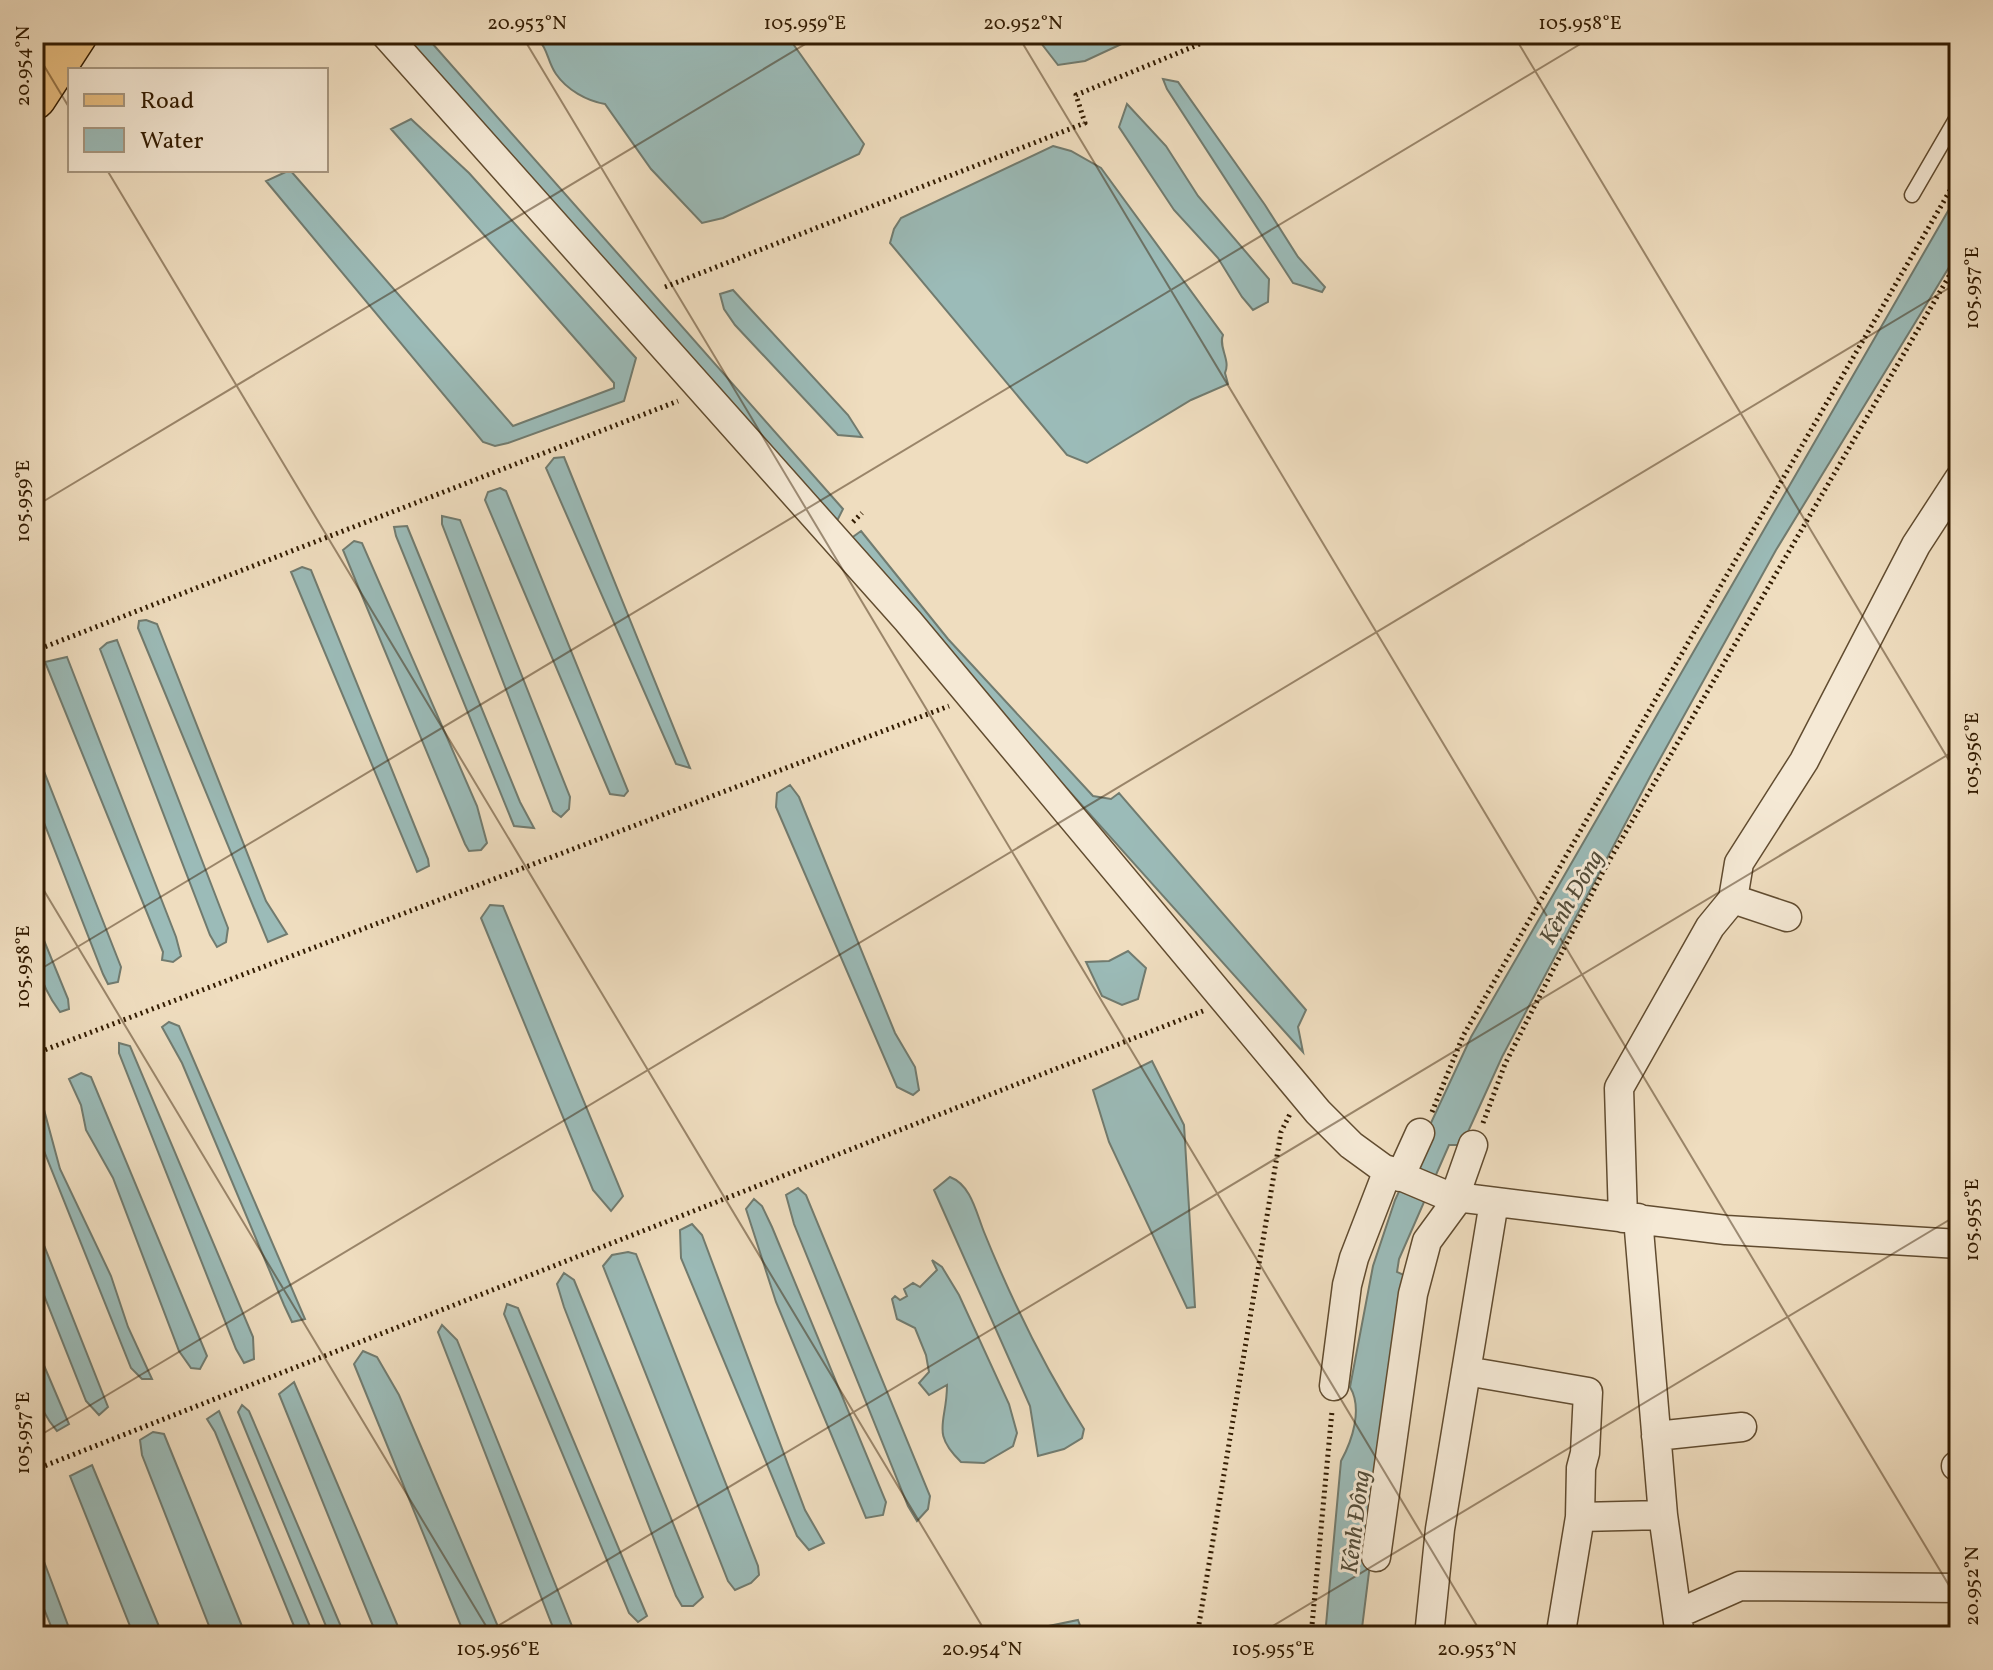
<svg xmlns="http://www.w3.org/2000/svg" width="1993" height="1670" font-family="Vollkorn,serif">
<rect width="100%" height="100%" fill="#efddbf"/>
<filter id="stains"><feTurbulence type="fractalNoise" baseFrequency=".0025" numOctaves="4"/><feColorMatrix values="0 0 0 0 .2 0 0 0 0 .09 0 0 0 0 .02 0 0 0 .5 -.17"/></filter>
<radialGradient id="worn" r=".72"><stop offset=".6" stop-color="#630" stop-opacity="0"/><stop offset="1" stop-color="#630" stop-opacity=".3"/></radialGradient>
<path fill="#9bbbb8" stroke="#717b6f" stroke-width="2" d="M398 34H424L843 509 838 519 829 518Z
M534 34H786L864 144 859 154 723 218 702 223 651 169 605 104C587 101 567 90 556 74 546 59 550 51 534 34Z
M1034 34H1143L1085 61 1058 65Z
M1163 79 1178 82 1265 205 1298 257 1325 287 1322 292 1293 283 1167 89Z
M1127 104 1166 146 1198 196 1269 279 1268 302 1253 310 1242 297 1218 258 1174 210 1119 127Z
M411 119 469 173 636 358 624 401 508 443 495 446 483 442 266 181 290 170 513 426 614 388V383L391 129Z
M1053 146 1071 151 1101 168 1223 335C1218 347 1231 360 1225 373L1228 384 1191 400 1087 463 1067 455 890 243 894 229 901 218Z
M1959 192V251L1776 550 1651 775 1502 1057 1462 1145H1449L1399 1259 1397 1272 1406 1276 1361 1636H1325L1341 1461C1352 1441 1363 1409 1350 1387L1373 1266 1395 1200 1471 1037Z
M733 290 848 415 862 437 838 435 735 325 724 309 720 294Z
M564 457 690 768 676 764 546 468 554 458Z
M500 488 506 491 628 791 624 796 610 794 485 500 488 492Z
M442 516 460 520 570 797 569 809 561 817 553 811 442 524Z
M407 526 520 802 534 828 514 826 396 536 394 527Z
M861 531 948 639 1093 796 1111 799 1119 793 1306 1010 1298 1027 1303 1052 846 542Z
M354 541 362 543 477 806 487 843 481 850 469 851 465 844 343 550Z
M302 567 311 570 428 859 429 866 417 872 291 572Z
M146 620 157 624 266 901 287 934 268 942 138 628 139 621Z
M117 640 228 928 226 942 217 947 210 935 100 649 107 643Z
M67 657 176 937 181 956 173 962 162 960 163 952 45 662Z
M34 746 121 967 118 982 108 984 103 974 34 797Z
M790 785 799 797 895 1033 915 1067 919 1090 913 1095 897 1087 776 807 777 793Z
M490 905 503 906 623 1196 611 1211 593 1190 481 918Z
M34 916 68 999 69 1009 60 1012C36 980 34 954 34 916Z
M1128 951 1146 968 1138 999 1122 1005 1102 996 1086 962 1109 961Z
M169 1022 179 1026 305 1319 292 1322 284 1305 182 1063 162 1027Z
M119 1043 130 1046 253 1337 254 1359 244 1363 236 1349 119 1053Z
M1152 1061 1184 1125 1195 1307 1187 1308 1109 1142 1093 1090Z
M81 1073 91 1077 207 1356 200 1369 191 1368 179 1351 113 1178 86 1130 81 1105 69 1079Z
M34 1102 43 1106 60 1169 111 1276 128 1327 152 1379H142L131 1368 34 1126Z
M950 1177C971 1185 976 1212 984 1232 1012 1301 1044 1367 1084 1429L1082 1438 1064 1449 1038 1456 1030 1406 934 1190Z
M798 1188 806 1195 930 1496 928 1509 917 1521 908 1506 794 1224 786 1195Z
M754 1199 762 1206 772 1227 886 1502 883 1515 866 1518 776 1302 746 1209Z
M34 1220 108 1407 99 1415 86 1401 34 1270Z
M692 1224 702 1235 805 1510 824 1543 809 1550 797 1536 681 1258 680 1230Z
M628 1252 636 1254 758 1566 759 1575 751 1583 735 1590 728 1581 603 1266 612 1255Z
M932 1260 942 1267 959 1295 1009 1404 1017 1433 1013 1446 984 1463 961 1462C930 1432 947 1423 947 1385L929 1395 919 1383 929 1372 926 1355 915 1328 897 1319 892 1299 895 1296 900 1300 907 1296 904 1289 913 1283 920 1287 937 1270Z
M564 1273 574 1280 703 1597 693 1606H682L676 1596 564 1307 557 1284Z
M507 1304 518 1308 647 1616 638 1622 629 1613 504 1314Z
M442 1325 457 1340 576 1636H558L554 1630 438 1332Z
M34 1342 69 1424 57 1431C32 1402 34 1378 34 1342Z
M363 1351 377 1357 399 1395 502 1636H465L354 1364Z
M294 1382 300 1396 402 1636H377L279 1394Z
M242 1405 249 1411 345 1636H330L238 1412Z
M219 1411 314 1636H298L215 1432 207 1419Z
M153 1432 164 1434 246 1636H213L142 1455 140 1440Z
M92 1465 163 1636H134L70 1476Z
M34 1535 72 1636H55L34 1584Z
M1078 1620 1084 1636H1044L1049 1626Z"/>
<g fill="none" stroke-linecap="round" stroke-linejoin="round">
<defs>
<path id="lane" d="M1912 195 1959 114"/>
<path id="street" d="M385 34 908 621 1318 1112 1351 1145 1384 1169 1448 1196 1726 1230 1959 1244
M1733 899 1787 917
M1400 1177 1420 1133
M1455 1196 1473 1145
M1623 1218 1619 1088 1710 927 1733 899 1739 863 1804 761 1916 545 1959 479
M1638 1218 1663 1515 1680 1636
M1466 1371 1588 1392 1585 1453 1581 1468 1580 1517 1663 1515
M1334 1386 1347 1285 1354 1258 1388 1170
M1656 1436 1742 1427
M1956 1466H1959
M1376 1557 1413 1294 1427 1241 1460 1196
M1677 1614 1740 1586 1959 1588
M1561 1632 1580 1517
M1429 1636 1440 1529 1494 1202"/>
<path id="primary" d="M34 97 75 34"/>
</defs>
<use href="#lane" stroke="#614c30" stroke-width="17"/>
<use href="#street" stroke="#614c30" stroke-width="31"/>
<use href="#primary" stroke="#321b01" stroke-width="47"/>
<path stroke="#321b01" stroke-width="5" stroke-dasharray="2 4" stroke-linecap="butt" d="M665 287 1085 123 1076 95 1224 34
M853 522 862 513
M34 651 678 401
M34 1054 949 706
M1432 1112 1463 1036 1713 599 1959 175
M1483 1123 1505 1064 1606 866 1959 259
M34 1470 1203 1011
M1197 1636 1281 1132 1290 1114
M1311 1636 1332 1411"/>
<use href="#lane" stroke="#f5e9d5" stroke-width="14"/>
<use href="#street" stroke="#f5e9d5" stroke-width="28"/>
<use href="#primary" stroke="#e8be80" stroke-width="44"/>
</g>
<path fill="none" stroke="#321b01" stroke-width="2" stroke-opacity="0.45" d="M521 34 1483 1636M1017 34 1959 1602M1513 34 1959 777M34 41 46 34M34 49 70 109M107 170 988 1636M34 507 822 34M34 874 492 1636M34 973 1597 34M34 1439 1959 282M481 1636 1959 748M1256 1636 1959 1214"/>
<g text-anchor="middle" stroke-width="6" stroke-linejoin="round" paint-order="stroke">
<g font-size="24" font-style="italic" fill="#524b38" stroke="#f5e9d5">
<text transform="translate(1571 897) rotate(-60)" y="8">Kênh Đông</text>
<text transform="translate(1355 1522) rotate(-83)" y="8">Kênh Đông</text>
</g>
</g>
<rect width="1993" height="1670" fill="none" stroke="#efddbf" stroke-width="88"/>
<rect x="68" y="68" width="260" height="104" fill="#f5e9d5" stroke="#a79780" stroke-width="2"/>
<rect x="84" y="94" width="40" height="12" fill="#e8be80" stroke="#a79780" stroke-width="2"/>
<text x="140" y="108" font-size="24" fill="#321b01">Road</text>
<rect x="84" y="128" width="40" height="24" fill="#9bbbb8" stroke="#a79780" stroke-width="2"/>
<text x="140" y="148" font-size="24" fill="#321b01">Water</text>
<rect x="44" y="44" width="1905" height="1582" fill="none" stroke="#321b01" stroke-width="3"/>
<g font-size="20" text-anchor="middle" fill="#321b01">
<text x="527" y="29">20.953°N</text>
<text x="805" y="29">105.959°E</text>
<text x="1023" y="29">20.952°N</text>
<text x="1580" y="29">105.958°E</text>
<text transform="translate(22 66) rotate(-90)" y="7">20.954°N</text>
<text transform="translate(1971 288) rotate(-90)" y="7">105.957°E</text>
<text transform="translate(22 501) rotate(-90)" y="7">105.959°E</text>
<text transform="translate(1971 754) rotate(-90)" y="7">105.956°E</text>
<text transform="translate(22 967) rotate(-90)" y="7">105.958°E</text>
<text transform="translate(1971 1220) rotate(-90)" y="7">105.955°E</text>
<text transform="translate(22 1433) rotate(-90)" y="7">105.957°E</text>
<text transform="translate(1971 1586) rotate(-90)" y="7">20.952°N</text>
<text x="498" y="1655">105.956°E</text>
<text x="982" y="1655">20.954°N</text>
<text x="1273" y="1655">105.955°E</text>
<text x="1477" y="1655">20.953°N</text>
</g>
<rect width="100%" height="100%" filter="url(#stains)"/>
<rect width="100%" height="100%" fill="url(#worn)"/>
</svg>
